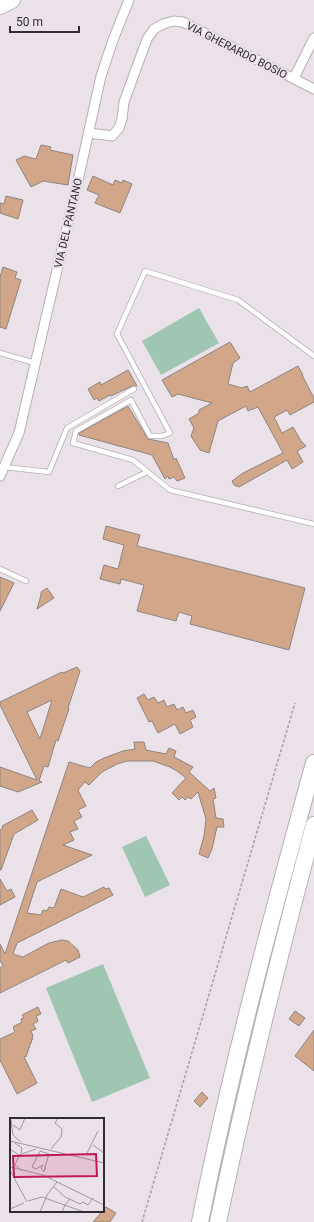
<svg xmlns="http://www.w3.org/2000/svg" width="314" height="1222" font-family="Roboto,sans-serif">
<rect width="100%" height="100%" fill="#eae1e9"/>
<path fill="#9ec6b3" d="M199 308 219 343 161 375 142 341Z
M146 836 170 885 145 897 122 847Z
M103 964 150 1078 92 1102 46 988Z"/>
<path fill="#d2a689" stroke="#8e857f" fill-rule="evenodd" d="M41 145 51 147 50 150 73 155 68 185 43 181 31 187 16 160 24 156 36 159Z
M93 176 113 185 115 180 122 183 123 180 132 184 120 213 95 203 99 195 87 190Z
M6 196 23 200 18 219 0 213V203L4 204Z
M3 267 17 272 15 278 21 280 6 329 0 327V277Z
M230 342 240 358 233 363 228 384 242 388 247 386 250 392 298 366 303 375H302L314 398V402L290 415 287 410 274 417 282 433 293 427 301 441 306 446 297 451 303 462 292 469 287 460 239 487 234 485 232 481 243 473 283 453 258 407 248 411 246 406 218 421 209 453 200 450 191 436 194 428 189 419 199 413V410L212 403 178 394 172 397 162 380Z
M128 370 137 386H132L111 396 110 395 99 401 97 398 94 400 88 389 100 382 101 385Z
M128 406 148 439 168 443 174 460 176 458 185 478 177 481 174 477 169 479 168 476 165 479 152 455 79 435V433Z
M106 526 140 535 137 546 305 588 289 650 190 624 192 616 179 612 176 621 137 611 144 585 121 579 120 584 100 579 104 565 118 569 124 545 103 539Z
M0 577 14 583 0 611Z
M47 588 54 598 37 609 41 595V592Z
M77 667 80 671 68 708 69 709 58 741 56 740 48 767 44 766 39 781 42 782 18 792 0 786V767L37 780 0 705V702L62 672 63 673ZM52 700 40 739 27 712Z
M144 694 148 700 154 697 158 703 164 700 167 707 174 704 177 710 183 707 186 713 193 710 196 717 190 720 193 727 180 734 175 724 158 733 152 721 149 722 137 698Z
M134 742H144L146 750 166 754 169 748 176 751 174 757 193 767 189 772 210 791 214 788 216 798 213 799 216 818 223 819 224 827H217L212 849 208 858 199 854 204 836 206 819 198 792 191 799 188 797 185 800 182 797 179 800 172 793 186 778 177 771 170 767 153 761H127L117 764 102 772 89 785 85 782 78 790 86 806 78 810 82 817 74 821 78 829 70 832 74 840 63 845 92 855 37 882 27 913 41 915 43 910 47 911 49 907 54 908 61 889 83 897 104 887 105 889 109 888 113 895 17 943 13 954 23 957 49 943 62 940 68 941 78 950 80 957 68 963 66 960 0 993V968L3 966 0 960V944L5 954 69 762 90 768 96 762 104 758 123 751 135 749Z
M32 810 38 820 14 834 1 870H0V830L3 828 2 826Z
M0 879 7 891 11 889 15 897 0 905Z
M38 1007 41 1014 36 1016 38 1021 33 1024 36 1029 31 1031 33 1036 32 1037 33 1039 31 1040 32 1042 30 1043 31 1044 29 1045 30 1047 28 1048 29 1050 27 1051 28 1053 26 1054 27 1056 24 1057 37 1083 17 1094 0 1060V1039L15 1032 13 1027 22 1022 21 1019 24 1018 22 1015Z
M295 1011 305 1018 299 1026 289 1019Z
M314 1030V1071L295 1056Z
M202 1092 208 1098 200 1107 194 1101Z
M106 1207 116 1213 110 1222H93Z"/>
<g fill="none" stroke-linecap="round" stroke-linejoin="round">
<defs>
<path id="lane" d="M0 353 35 363
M314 356 238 300 145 271 117 334 170 433 162 436H150L131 400 76 431 73 443 133 460 170 490 314 524
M4 467 49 472 67 428 134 389
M118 486 147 472
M0 569 26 581"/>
<path id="street" d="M294 78 314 38
M89 133 112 136 119 128 122 119 124 102 147 39 154 29 163 24 174 21 183 22 314 89
M0 476 19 433 79 176 101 76 113 40 129 0"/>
<path id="highway" d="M0 6 12 0
M200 1222C231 1067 272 915 314 763
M218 1222C246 1089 279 956 314 825"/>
</defs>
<use href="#lane" stroke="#b7afb6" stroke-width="6"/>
<use href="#street" stroke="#b7afb6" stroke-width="11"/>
<use href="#highway" stroke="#b7afb6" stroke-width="18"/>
<path stroke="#a7a0a6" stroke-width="1.5" stroke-dasharray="3 2" stroke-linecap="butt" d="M142 1222 295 703"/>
<use href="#lane" stroke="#fff" stroke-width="4.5"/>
<use href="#street" stroke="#fff" stroke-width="9"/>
<use href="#highway" stroke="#fff" stroke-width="16"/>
</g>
<g text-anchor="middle" stroke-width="4" stroke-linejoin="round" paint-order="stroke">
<g font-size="11" fill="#302d30" stroke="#eae1e9">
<text transform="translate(237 50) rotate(27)" y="4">VIA GHERARDO BOSIO</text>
<text transform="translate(68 223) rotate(-77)" y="4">VIA DEL PANTANO</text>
</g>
</g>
<g transform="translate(10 1118)">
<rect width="94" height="94" fill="#eae1e9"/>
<path fill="none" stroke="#a0999f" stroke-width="1" d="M1 2 3 17 11 24M3 7 10 12 15 0M0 23 94 45M5 25 12 30 11 35M83 27 94 35M0 31 9 37 26 31M41 31 51 19 52 11 45 5 48 0M76 37 88 13M9 38 5 47 12 53M0 49 33 57 94 87M35 49 39 36 30 33 22 49 26 51 33 47 31 50 34 54 35 49 36 51M0 52 17 84M43 68 55 79 70 86 73 84 78 87 83 80M18 83 32 79 74 94M0 91 14 85M30 94 37 77 47 64M52 94 55 87 60 81"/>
<path fill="#c2185b" fill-opacity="0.15" stroke="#c2185b" stroke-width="2" d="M86 36 87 58 4 59 3 38Z"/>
<rect width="94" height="94" fill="none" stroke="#302d30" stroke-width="2"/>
</g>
<path d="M10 26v6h69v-6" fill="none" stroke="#302d30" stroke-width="2"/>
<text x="16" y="26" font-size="12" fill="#302d30" stroke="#eae1e9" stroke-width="3" paint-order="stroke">50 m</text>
</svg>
